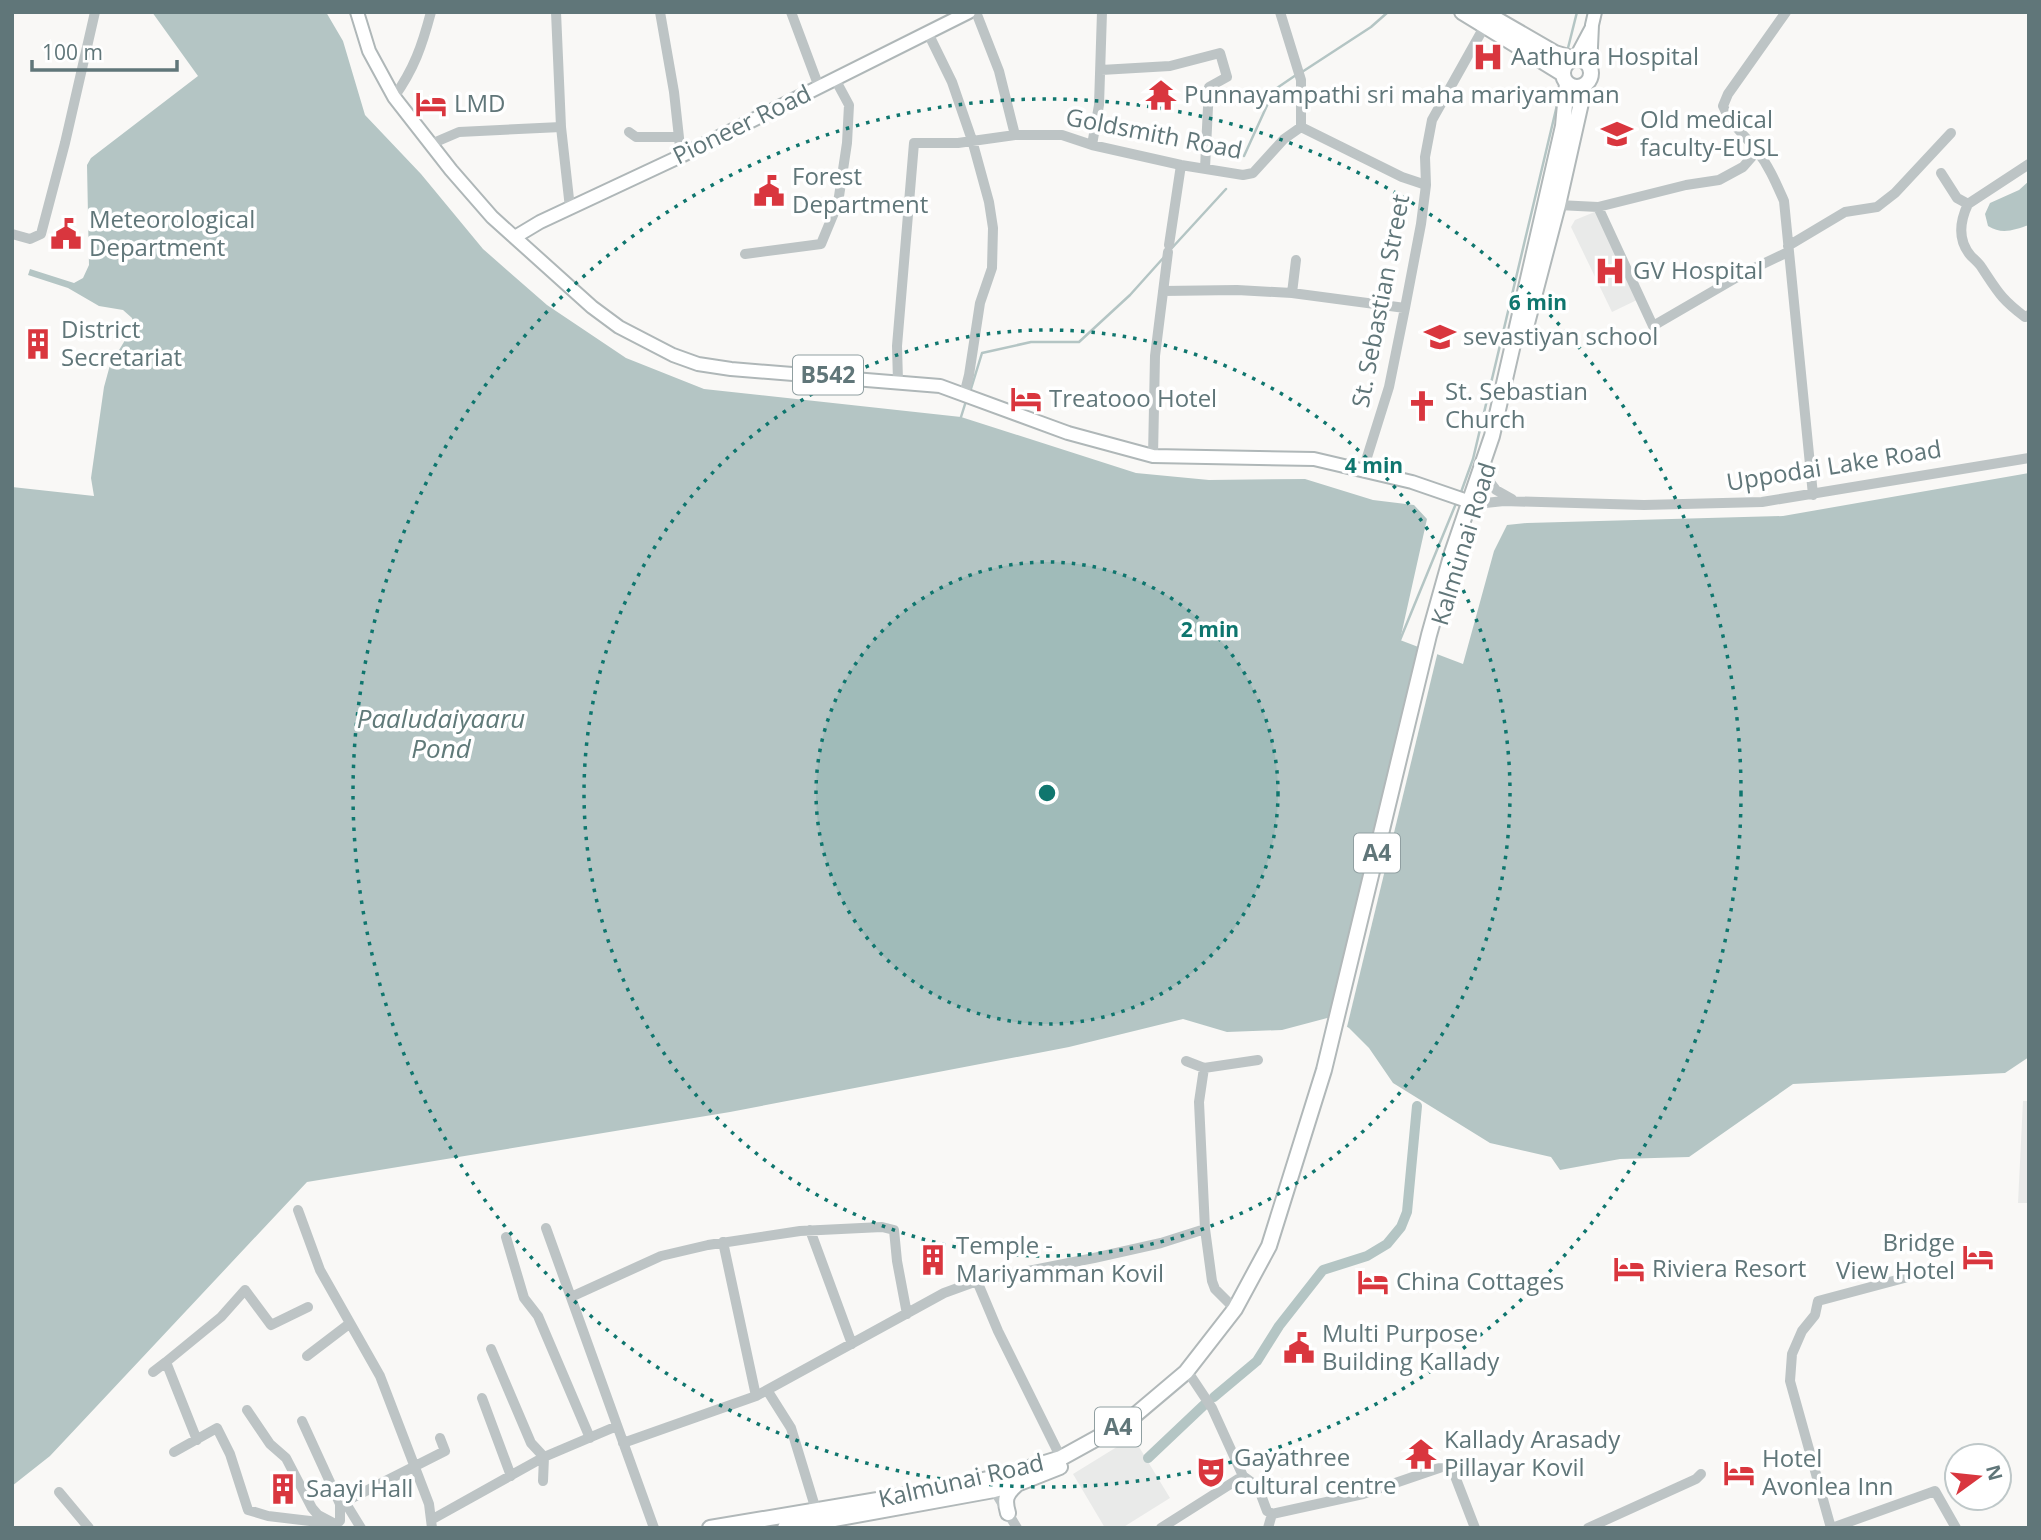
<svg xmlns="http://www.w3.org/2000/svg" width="2041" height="1540" font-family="'Open Sans',sans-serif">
<rect width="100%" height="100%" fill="#f9f8f6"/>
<path fill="#e9eae9" d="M1597 211 1639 299 1612 312 1571 227 1575 220Z
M2023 1101H2029V1203H2018Z
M1133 1437 1170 1498 1122 1528H1105L1073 1474Z"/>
<path fill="#b4c5c4" d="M152 12H326L343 41 365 115 421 174 483 249 547 305 626 358 704 389 961 417 1136 473 1209 480 1305 479 1373 500 1414 505 1427 519 1400 640 1463 664 1494 551 1507 525 1527 523 1783 516 2029 473V1057L2005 1073 1793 1084 1689 1157 1620 1159 1560 1170 1551 1157 1490 1143 1393 1083 1369 1048 1349 1028 1331 1017 1282 1030 1227 1032 1183 1019 1069 1047 730 1112 307 1182 50 1456 12 1486V487L94 496 91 478 104 387 110 365 133 327 132 318 123 310 99 306 68 288 28 275 30 269 74 283 83 278 89 265 87 165 91 158 198 76Z
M2029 181V225C2014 230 2002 235 1988 226L1985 214 1990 203 2019 190Z"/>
<path fill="#f9f8f6" d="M1422 645 1438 651 1346 1031 1331 1021Z"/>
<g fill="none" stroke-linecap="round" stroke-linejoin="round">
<path stroke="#b4c5c4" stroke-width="2.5" d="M1566 50 1568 48 1577 12
M1302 72 1371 27 1388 12
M1244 156 1274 90 1296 75
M1171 249 1226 189
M970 392 982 353 1031 342H1079L1130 295 1165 256
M961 417 966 401
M1460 495 1473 459 1558 101
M1400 640 1457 501"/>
<path stroke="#b4c5c4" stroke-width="10" d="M1214 1397 1257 1361 1279 1326 1323 1270 1367 1256 1387 1244 1401 1227 1407 1212 1417 1106
M1148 1458 1204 1405"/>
<defs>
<path id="major" d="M357 12 369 51 394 97 451 170 492 217 592 307 619 327 673 355 698 364 731 369 940 386 1068 433 1153 456 1314 459 1412 482 1476 504
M1575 59 1591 29
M1590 69 1592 25 1595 12
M515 237 540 222 681 156 969 12"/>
<path id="highway" d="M1462 12 1563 74
M1484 12 1555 53 1575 59
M1563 73a14 14 0 1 1 28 0a14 14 0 1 1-28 0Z
M1525 331 1558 205 1585 85
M1008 1513C1004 1499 1006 1494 1016 1485
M710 1528 937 1490 1006 1475 1061 1458 1128 1421 1186 1372 1235 1309 1269 1246 1324 1070 1429 635 1452 553 1492 436 1563 126 1567 83
M785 1528 994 1490 1017 1484 1060 1467"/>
</defs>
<use href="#major" stroke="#afb7b8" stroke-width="16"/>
<use href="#highway" stroke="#b1b8b9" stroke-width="18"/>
<path stroke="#bdc4c5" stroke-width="10" d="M556 12 561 127 570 208
M660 12 674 92 681 156
M791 12 819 87
M976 12 999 71 1015 135
M1280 12 1301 80V127
M1786 12 1728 94 1723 106C1730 124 1745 135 1757 151 1769 166 1776 183 1784 201L1813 495
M928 33 952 82 972 140 989 202 993 228 992 268 980 303 969 375 964 395
M1101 70 1170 66 1220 53 1227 77 1209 87 1205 168
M394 97C414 69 422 46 431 12
M629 132 636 137H679
M431 144 459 132 561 127
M1092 145 1099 105 1102 12
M1941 173 1957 198 1968 204 2029 164
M1968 204C1960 221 1957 240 1971 256 1975 260 1979 263 1982 268 1998 292 2001 299 2025 317L2029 315
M1558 205 1598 207 1686 185 1719 180 1743 167 1757 151
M1598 207 1653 326 1746 272 1788 252
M12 234 30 239 41 234 65 143 95 12
M1169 245 1181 165
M1788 246 1845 212 1877 207 1895 193 1951 133
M745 254 821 244 838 203 847 143 849 105 835 79
M1163 291 1237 290 1292 293 1405 308
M1292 293 1296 260
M898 381 897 346 914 143H958L1015 135H1062L1092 145 1181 165 1243 175 1253 173 1284 139 1301 127 1402 177 1426 185
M1153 456 1155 356 1168 252
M1363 470 1389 387 1405 308 1421 224 1426 185 1425 157 1432 120 1488 20
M1486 477 1496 490 1512 499
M1476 504 1504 501 1644 505 1762 502 2029 458
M1186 1061 1204 1068 1199 1102 1205 1229
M1204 1068 1258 1060
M298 1210 320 1270 380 1376 429 1504 432 1528
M546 1228 654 1528
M810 1230 852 1344
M506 1237 524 1298 538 1316 590 1438
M723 1242 756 1396
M977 1281 998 1331 1061 1458
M571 1297 661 1256 708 1245 800 1231 882 1227 894 1230 897 1261 907 1314
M491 1349 531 1443 544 1457 543 1481
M307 1356 349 1324
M166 1362 221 1317 245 1290 271 1325 308 1307
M153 1372 166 1362 197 1440
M1192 1378 1212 1408 1243 1476 1258 1487 1267 1511 1272 1514 1363 1494 1445 1466 1453 1471 1475 1528
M767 1390 791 1428 816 1510
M482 1398 511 1476
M302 1421 340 1504V1521L335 1524 336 1528
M623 1443 756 1396 944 1293 977 1281 1094 1258 1161 1243 1205 1229 1212 1281 1215 1289 1235 1309
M174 1452 217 1428 230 1454 248 1510 268 1516 335 1524 318 1515 312 1508 286 1458 270 1444 247 1410
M994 1490 1017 1528
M59 1492 89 1528
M345 1502 361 1528
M340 1504 445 1451 440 1438
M431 1520 544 1457 617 1426
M1161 1528 1243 1476
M1268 1528 1272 1514
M1588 1528 1696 1479 1701 1474
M1831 1528 1790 1381 1792 1354 1802 1331 1815 1315 1818 1301 1908 1277
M1832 1528 1935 1491 1956 1528"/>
<use href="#major" stroke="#fff" stroke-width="12"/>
<use href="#highway" stroke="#fff" stroke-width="14"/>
</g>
<circle cx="1047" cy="793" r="231" fill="#0f766e" fill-opacity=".12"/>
<g fill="none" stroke="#0f766e" stroke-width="3.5" stroke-dasharray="3.5 7">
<circle cx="1047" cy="793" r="231"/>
<circle cx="1047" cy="793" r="463"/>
<circle cx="1047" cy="793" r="694"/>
</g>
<defs>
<symbol id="hospital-bare" viewBox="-9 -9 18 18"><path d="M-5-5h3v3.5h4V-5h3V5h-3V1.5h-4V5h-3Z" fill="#d9363e" stroke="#fff" stroke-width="2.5" paint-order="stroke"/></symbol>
<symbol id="temple-bare" viewBox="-9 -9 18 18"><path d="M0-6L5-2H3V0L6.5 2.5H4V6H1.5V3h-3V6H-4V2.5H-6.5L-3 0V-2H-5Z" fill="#d9363e" stroke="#fff" stroke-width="2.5" paint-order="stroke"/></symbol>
<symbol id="hotel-bare" viewBox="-9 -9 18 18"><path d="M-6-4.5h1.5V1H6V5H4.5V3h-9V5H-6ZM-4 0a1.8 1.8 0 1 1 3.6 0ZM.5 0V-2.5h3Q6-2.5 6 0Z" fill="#d9363e" stroke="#fff" stroke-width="2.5" paint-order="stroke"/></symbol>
<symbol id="university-bare" viewBox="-9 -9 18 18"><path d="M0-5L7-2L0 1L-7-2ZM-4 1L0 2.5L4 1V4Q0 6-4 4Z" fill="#d9363e" stroke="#fff" stroke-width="2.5" paint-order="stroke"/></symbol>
<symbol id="civic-bare" viewBox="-9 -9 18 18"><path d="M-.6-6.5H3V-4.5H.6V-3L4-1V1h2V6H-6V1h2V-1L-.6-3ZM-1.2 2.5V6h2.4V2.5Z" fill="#d9363e" stroke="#fff" stroke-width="2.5" paint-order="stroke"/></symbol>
<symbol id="school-bare" viewBox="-9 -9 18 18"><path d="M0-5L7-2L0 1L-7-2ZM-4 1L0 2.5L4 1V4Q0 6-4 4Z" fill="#d9363e" stroke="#fff" stroke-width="2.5" paint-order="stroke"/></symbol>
<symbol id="building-bare" viewBox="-9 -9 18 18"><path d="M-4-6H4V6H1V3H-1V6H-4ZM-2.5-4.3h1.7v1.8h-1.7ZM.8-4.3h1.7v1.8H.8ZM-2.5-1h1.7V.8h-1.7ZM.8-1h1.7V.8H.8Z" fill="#d9363e" stroke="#fff" stroke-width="2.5" paint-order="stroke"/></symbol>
<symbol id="church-bare" viewBox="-9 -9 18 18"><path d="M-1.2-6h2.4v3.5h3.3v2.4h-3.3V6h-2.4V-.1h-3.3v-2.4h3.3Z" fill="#d9363e" stroke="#fff" stroke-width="2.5" paint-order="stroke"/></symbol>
<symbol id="theatre-bare" viewBox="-9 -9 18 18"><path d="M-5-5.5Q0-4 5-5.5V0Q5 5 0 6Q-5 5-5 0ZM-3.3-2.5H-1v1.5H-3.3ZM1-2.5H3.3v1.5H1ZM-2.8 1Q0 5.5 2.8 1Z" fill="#d9363e" stroke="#fff" stroke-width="2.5" paint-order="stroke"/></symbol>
</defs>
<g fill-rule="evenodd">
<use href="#hospital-bare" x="1466" y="35" width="44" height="44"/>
<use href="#temple-bare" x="1139" y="73" width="44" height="44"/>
<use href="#hotel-bare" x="409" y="82" width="44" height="44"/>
<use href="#university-bare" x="1595" y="112" width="44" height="44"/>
<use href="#civic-bare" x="747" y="169" width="44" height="44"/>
<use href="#civic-bare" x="44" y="212" width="44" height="44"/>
<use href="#hospital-bare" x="1588" y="249" width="44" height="44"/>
<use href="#school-bare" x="1418" y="315" width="44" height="44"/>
<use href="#building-bare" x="16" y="322" width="44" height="44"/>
<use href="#hotel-bare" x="1004" y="377" width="44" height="44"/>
<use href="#church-bare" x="1400" y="384" width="44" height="44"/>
<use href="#hotel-bare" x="1956" y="1235" width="44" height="44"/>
<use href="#building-bare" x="911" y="1238" width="44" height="44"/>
<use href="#hotel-bare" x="1607" y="1247" width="44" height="44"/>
<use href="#hotel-bare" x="1351" y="1260" width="44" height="44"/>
<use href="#civic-bare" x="1277" y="1326" width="44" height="44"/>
<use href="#temple-bare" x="1399" y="1432" width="44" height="44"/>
<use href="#theatre-bare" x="1189" y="1450" width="44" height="44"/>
<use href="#hotel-bare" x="1717" y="1451" width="44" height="44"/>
<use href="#building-bare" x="261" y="1467" width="44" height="44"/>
</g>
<g text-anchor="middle" stroke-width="7" stroke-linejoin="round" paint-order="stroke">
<g fill="#fff" stroke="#909fa1" stroke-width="2">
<rect x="793" y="355.5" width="70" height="39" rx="5"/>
<rect x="1354" y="833.5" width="46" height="39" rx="5"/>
<rect x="1095" y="1407.5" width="46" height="39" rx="5"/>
</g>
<g font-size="23" font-weight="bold" fill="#607679">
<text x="828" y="383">B542</text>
<text x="1377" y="861">A4</text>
<text x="1118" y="1435">A4</text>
</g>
<g font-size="24" fill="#607679" stroke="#fff" text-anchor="start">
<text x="1511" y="65">Aathura Hospital</text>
<text x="1184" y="103">Punnayampathi sri maha mariyamman</text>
<text x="454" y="112">LMD</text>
<text x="1640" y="128">Old medical<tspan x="1640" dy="28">faculty-EUSL</tspan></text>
<text x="792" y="185">Forest<tspan x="792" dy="28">Department</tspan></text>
<text x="89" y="228">Meteorological<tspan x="89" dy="28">Department</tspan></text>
<text x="1633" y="279">GV Hospital</text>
<text x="61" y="338">District<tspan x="61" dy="28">Secretariat</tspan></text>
<text x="1463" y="345">sevastiyan school</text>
<text x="1445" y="400">St. Sebastian<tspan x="1445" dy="28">Church</tspan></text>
<text x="1049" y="407">Treatooo Hotel</text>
<text x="1955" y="1251" text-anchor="end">Bridge<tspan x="1955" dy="28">View Hotel</tspan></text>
<text x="956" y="1254">Temple -<tspan x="956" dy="28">Mariyamman Kovil</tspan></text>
<text x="1652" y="1277">Riviera Resort</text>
<text x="1396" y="1290">China Cottages</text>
<text x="1322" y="1342">Multi Purpose<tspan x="1322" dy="28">Building Kallady</tspan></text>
<text x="1444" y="1448">Kallady Arasady<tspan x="1444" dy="28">Pillayar Kovil</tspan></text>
<text x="1234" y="1466">Gayathree<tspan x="1234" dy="28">cultural centre</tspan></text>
<text x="1762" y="1467">Hotel<tspan x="1762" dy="28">Avonlea Inn</tspan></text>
<text x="306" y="1497">Saayi Hall</text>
</g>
<g font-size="24" fill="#607679" stroke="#fff">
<text transform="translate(742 125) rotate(-26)" y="8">Pioneer Road</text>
<text transform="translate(1154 134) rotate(11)" y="8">Goldsmith Road</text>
<text transform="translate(1381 301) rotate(-79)" y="8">St. Sebastian Street</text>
<text transform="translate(1834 466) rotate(-9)" y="8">Uppodai Lake Road</text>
<text transform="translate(1464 544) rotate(-73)" y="8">Kalmunai Road</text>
<text transform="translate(961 1481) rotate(-13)" y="8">Kalmunai Road</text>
</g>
<g font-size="26" font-style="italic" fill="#607a79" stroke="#fff">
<text x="441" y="728">Paaludaiyaaru<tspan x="441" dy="30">Pond</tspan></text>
</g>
</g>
<circle cx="1047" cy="793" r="10" fill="#0f766e" stroke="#fff" stroke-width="3.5"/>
<g font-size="21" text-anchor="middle" font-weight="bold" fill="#0f766e" stroke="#fff" stroke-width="7" stroke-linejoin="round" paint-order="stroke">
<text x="1538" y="310">6 min</text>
<text x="1374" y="473">4 min</text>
<text x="1210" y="637">2 min</text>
</g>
<rect width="2041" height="1540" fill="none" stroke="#607679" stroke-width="28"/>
<g transform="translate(1978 1477) rotate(75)"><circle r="33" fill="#ffffff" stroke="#bfc8c9" stroke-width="2"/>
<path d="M0-5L12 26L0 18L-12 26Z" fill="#d9363e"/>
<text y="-10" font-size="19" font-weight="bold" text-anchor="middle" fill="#607679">N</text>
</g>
<path d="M32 60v10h145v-10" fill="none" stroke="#607679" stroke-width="3.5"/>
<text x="42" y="60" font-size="21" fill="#607679" stroke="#ffffff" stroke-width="5" paint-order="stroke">100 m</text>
</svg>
